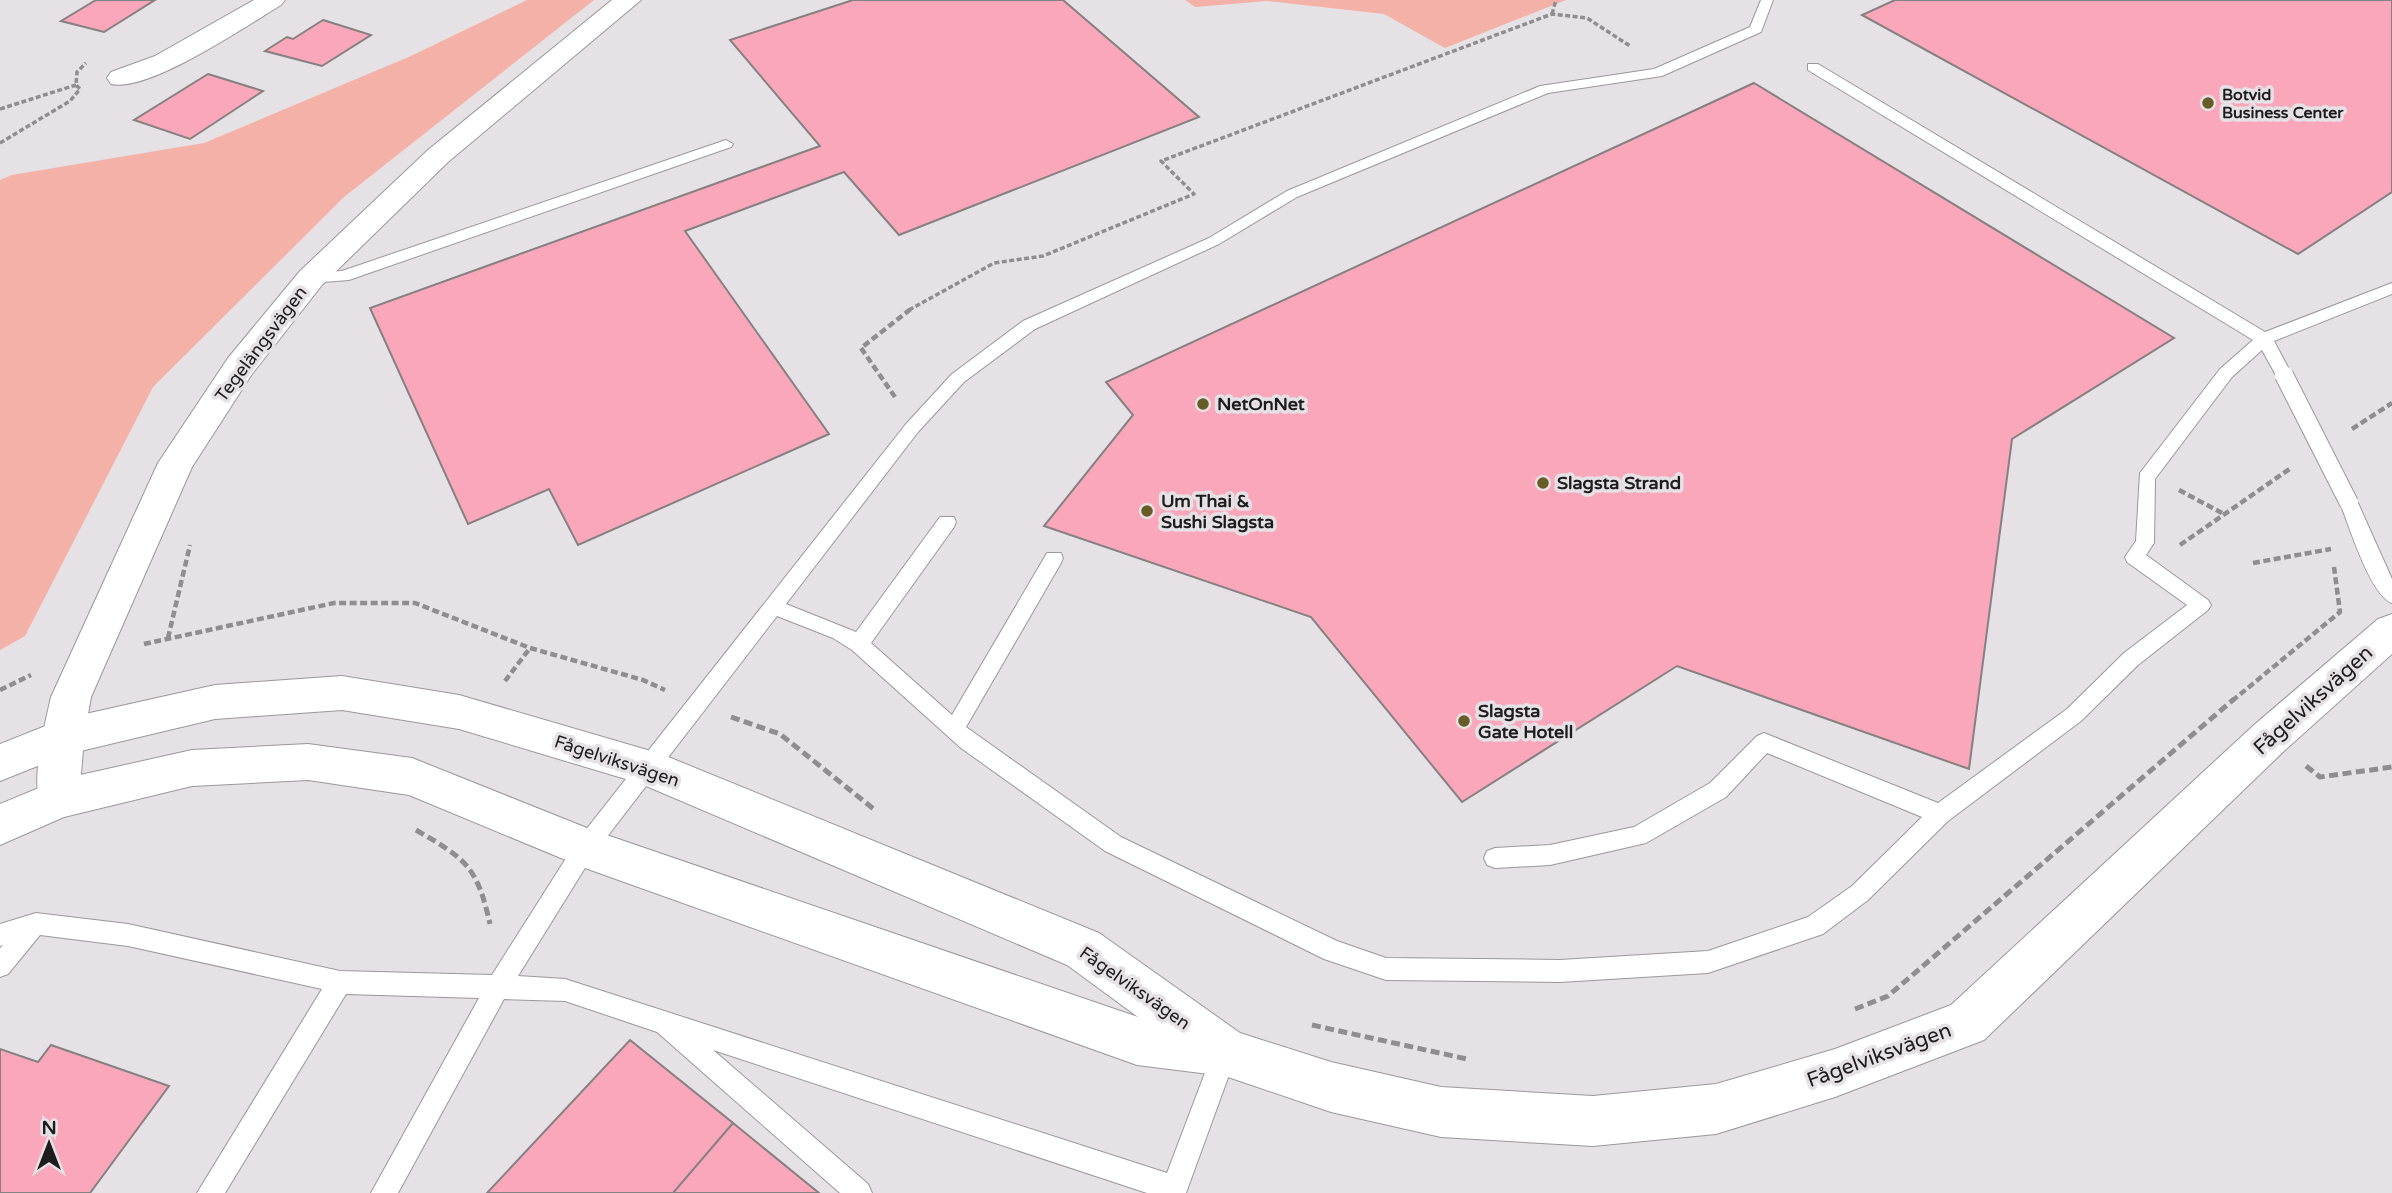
<svg xmlns="http://www.w3.org/2000/svg" width="2392" height="1193" font-family="'Varela Round',sans-serif">
<rect width="100%" height="100%" fill="#e5e1e4"/>
<path fill="#f4b1a8" d="M527 0H594L344 197 153 387 25 636 0 650V180L12 175 204 143 411 56Z
M1185 0H1566L1445 48 1384 14 1267 1 1195 7Z"/>
<path fill="#faa7bb" stroke="#858081" stroke-width="2" d="M96 0H155L104 32 61 21Z
M853 0H1063L1199 117 899 235 844 172 685 231 829 434 578 545 549 489 468 524 370 308 820 146 730 40Z
M1895 0H2392V192L2298 254 1862 15Z
M323 20 371 35 322 66 265 51 287 37 293 39Z
M208 74 263 91 190 139 134 120Z
M1754 83 2174 338 2012 439 1969 769 1677 666 1462 802 1311 617 1044 526 1133 415 1106 382Z
M630 1040 733 1123 673 1193H487Z
M51 1045 169 1086 90 1193H0V1049L38 1062Z
M733 1123 819 1193H673Z"/>
<g fill="none" stroke-linecap="round" stroke-linejoin="round">
<defs>
<path id="lane" d="M1761 0H1773L1761 32 1662 76 1548 93 1297 197 1219 244 1035 329 964 382 918 432 786 604 856 632 940 517H954L956 522 954 527 871 643 952 715 1047 553H1061L1063 558 1061 563 966 727 1121 837 1337 941 1386 958 1560 960 1708 951 1808 917 1852 886 1922 817 1767 753 1726 797 1646 843 1550 865 1495 868 1487 865 1484 858 1487 851 1495 848 1550 845 1634 827 1710 783 1757 736 1764 733 1938 803 2067 709 2124 653 2187 605 2127 562 2125 557 2136 541 2140 473 2220 369 2253 340 1808 70V64H1818L2265 332 2392 283V294L2274 341 2292 375 2290 379H2278L2262 350 2232 377 2155 479 2154 543 2146 555 2208 600 2211 605 2208 610 2138 665 2081 721 1948 821 1868 900 1823 934 1708 973 1560 982 1386 980 1324 959 1105 851 961 748 852 650 833 638 777 616 593 855 518 976 565 979 1167 1173 1216 1044 1225 1041 1234 1044 1237 1053 1186 1193H1147L713 1050 868 1184 872 1193H840L657 1032 565 1001 504 999 398 1193H371L479 998 346 994 225 1193H197L322 989 128 946 40 935 8 974 0 977V948L3 945 0 946V924L36 913 128 924 340 971 492 975 577 841 906 424 952 374 1023 321 1209 238 1287 191 1540 86 1654 69 1750 27Z
M726 140 733 144 731 147 349 280 311 283 303 278 311 273 342 271Z
M2349 496 2358 503 2392 579V603C2370 595 2349 525 2340 503Z"/>
<path id="street" d="M254 0H285L281 5C246 26 148 93 111 84L107 78 111 72 155 56Z
M612 0H641L448 162 322 285 252 374 192 467 91 697 84 737 79 799 73 812 58 818 43 812C29 783 44 729 51 697L158 463 228 358 300 271 428 150Z"/>
<path id="secondary" d="M2392 614V654L2284 751 1984 1040 1835 1097 1716 1134 1593 1146 1441 1137 1331 1112 1225 1076 1137 1065 585 868 409 795 308 780 192 786 64 817 0 845V804L58 780 192 750 308 744 412 758 592 830 1138 1017 1067 965 639 783 459 729 342 710 215 719 68 754 0 781V744L63 719 215 685 342 676 459 695 661 754 1099 933 1240 1033 1331 1062 1441 1087 1593 1096 1716 1084 1835 1049 1951 1005 2254 725 2378 619Z"/>
</defs>
<use href="#lane" stroke="#9b979a" stroke-width="2"/>
<use href="#street" stroke="#9b979a" stroke-width="2"/>
<use href="#secondary" stroke="#9b979a" stroke-width="2"/>
<path stroke="#908d8f" stroke-width="3.5" stroke-dasharray="5 2.5" stroke-linecap="butt" d="M1552 14 1556 0
M0 109 76 85
M0 143 70 101 80 89 76 85 77 72 86 63
M909 310 994 263 1043 256 1194 194 1161 161 1552 14 1587 18 1630 46"/>
<path stroke="#908d8f" stroke-width="4.5" stroke-dasharray="7 3.5" stroke-linecap="butt" d="M895 397 861 348 912 308
M2352 429 2392 403
M2179 490 2222 513
M2180 545 2291 468
M2253 563 2331 549
M168 638 190 545
M144 644 334 603H415L530 648 643 680 665 690
M505 681 530 648
M0 690 31 675
M2232 701 2340 612 2334 567"/>
<path stroke="#908d8f" stroke-width="5" stroke-dasharray="9 4.5" stroke-linecap="butt" d="M731 717 780 734 875 810
M2306 766 2320 777 2392 767
M416 830C466 859 477 866 490 924
M1855 1009 1888 996 2234 699
M1312 1025 1467 1059"/>
<use href="#lane" fill="#fff" fill-rule="evenodd"/>
<use href="#street" fill="#fff" fill-rule="evenodd"/>
<use href="#secondary" fill="#fff" fill-rule="evenodd"/>
<defs>
<path id="lane-bridge" d="M2284 375 2349 503"/>
</defs>
<use href="#lane-bridge" stroke="#9b979a" stroke-width="20" stroke-linecap="butt"/>
<use href="#lane-bridge" stroke="#fff" stroke-width="18"/>
</g>
<g fill="#675b28" stroke="#e5e1e4" stroke-width="2.5">
<circle cx="2208" cy="103" r="7"/>
<circle cx="1203" cy="404" r="7"/>
<circle cx="1543" cy="483" r="7"/>
<circle cx="1147" cy="511" r="7"/>
<circle cx="1464" cy="721" r="7"/>
</g>
<g text-anchor="middle" stroke-width="7" stroke-linejoin="round" paint-order="stroke">
<g font-size="16" font-weight="bold" fill="#1e1c1d" stroke="#e5e1e4" text-anchor="start">
<text x="2222" y="100">Botvid<tspan x="2222" dy="18">Business Center</tspan></text>
</g>
<g font-size="18" fill="#1e1c1d" stroke="#e5e1e4">
<text transform="translate(261 344) rotate(-53)" y="6">Tegelängsvägen</text>
<text transform="translate(617 761) rotate(18)" y="6">Fågelviksvägen</text>
<text transform="translate(1135 988) rotate(35)" y="6">Fågelviksvägen</text>
</g>
<g font-size="18" font-weight="bold" fill="#1e1c1d" stroke="#e5e1e4" text-anchor="start">
<text x="1217" y="410">NetOnNet</text>
<text x="1557" y="489">Slagsta Strand</text>
<text x="1161" y="507">Um Thai &amp;<tspan x="1161" dy="21">Sushi Slagsta</tspan></text>
<text x="1478" y="717">Slagsta<tspan x="1478" dy="21">Gate Hotell</tspan></text>
</g>
<g font-size="21" fill="#1e1c1d" stroke="#e5e1e4">
<text transform="translate(2313 700) rotate(-42)" y="7">Fågelviksvägen</text>
<text transform="translate(1879 1055) rotate(-20)" y="7">Fågelviksvägen</text>
</g>
</g>
<g transform="translate(49 1144)" stroke="#e5e1e4" stroke-width="5" paint-order="stroke">
<path d="M0-5L12 26L0 18L-12 26Z" fill="#1e1c1d"/>
<text y="-10" font-size="19" font-weight="bold" text-anchor="middle" fill="#1e1c1d">N</text>
</g>
</svg>
